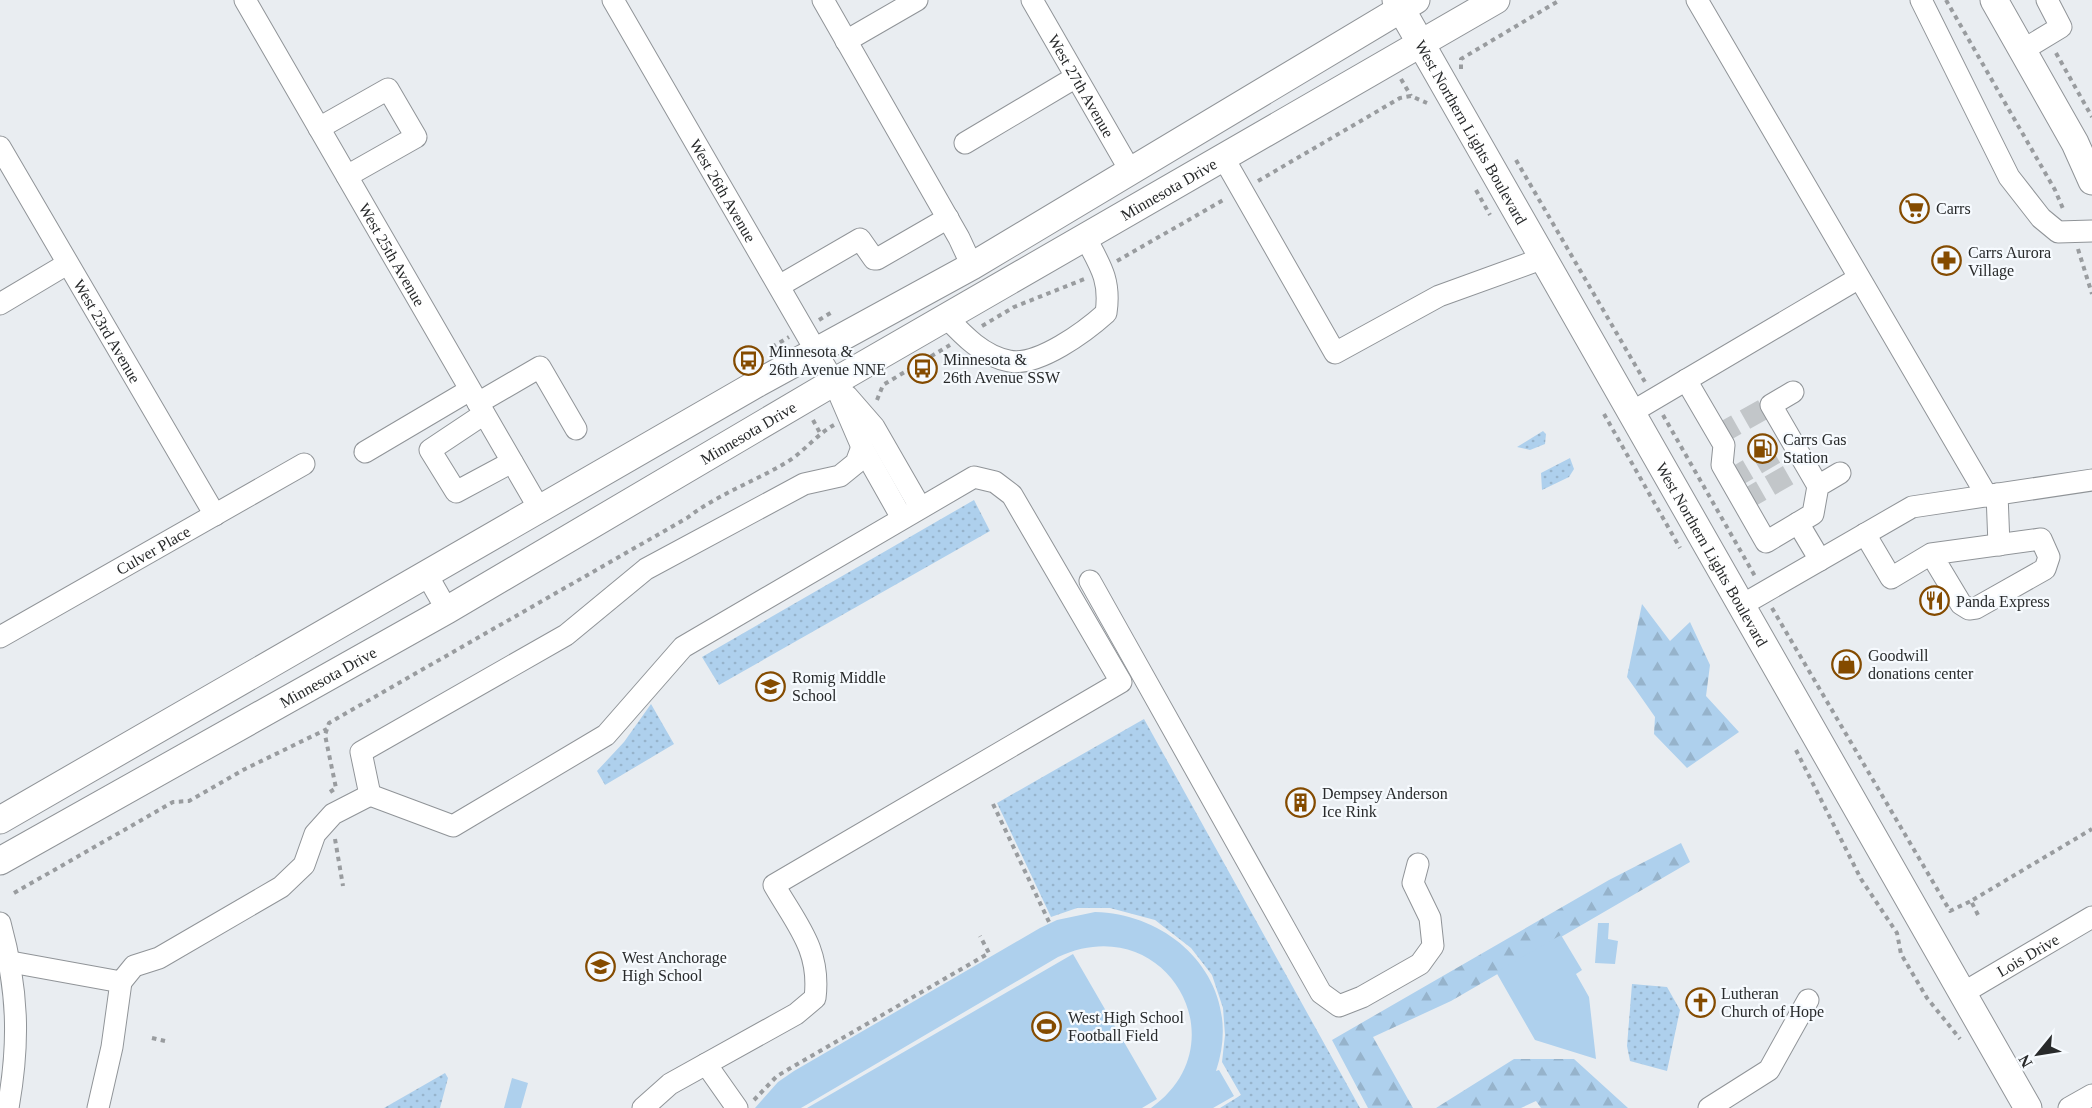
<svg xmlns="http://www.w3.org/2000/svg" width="2092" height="1108" font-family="'Times New Roman',serif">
<defs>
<pattern id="grass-dots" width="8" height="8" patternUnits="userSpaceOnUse" patternTransform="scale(1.5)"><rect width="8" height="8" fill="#aed0ed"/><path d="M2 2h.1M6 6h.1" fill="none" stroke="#96b3cb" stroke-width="1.8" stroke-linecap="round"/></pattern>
<pattern id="forest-firs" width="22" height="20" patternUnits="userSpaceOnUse" patternTransform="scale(1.5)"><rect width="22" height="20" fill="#aed0ed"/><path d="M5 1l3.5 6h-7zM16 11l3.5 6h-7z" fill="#96b3cb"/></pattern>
</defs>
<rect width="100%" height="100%" fill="#e9edf1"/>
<path fill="url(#grass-dots)" d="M1543 431 1546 434 1545 444 1530 450 1517 447Z
M1570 458 1574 469 1569 477 1542 490 1541 473Z
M974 500 990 531 719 685 702 657Z
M651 704 674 744 605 785 597 771 624 742Z
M1144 719 1360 1108H1220L1241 1095 1222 1062 1225 1035 1223 1008 1212 975 1191 948 1155 920 1110 908H1077L1051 917 997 803Z
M1632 984 1667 987 1680 1010 1667 1071 1630 1061 1627 1046Z
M445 1073 448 1078 440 1108H384Z"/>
<path fill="url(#forest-firs)" d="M1642 604 1670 641 1690 622 1710 665 1706 696 1739 732 1687 768 1654 734 1655 717 1627 677Z
M1681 843 1690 862 1451 1001 1373 1037 1413 1108H1368L1332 1040 1609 880Z
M1514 1059H1574L1628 1108H1541L1536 1101 1521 1108H1436Z"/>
<path fill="#aed0ed" d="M1095 912C1177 914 1245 986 1216 1071L1219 1070 1234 1096 1213 1108H1151C1243 1043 1165 907 1058 957L801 1108H755L778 1082 794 1071 1040 928 1057 920Z
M1598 923H1609L1608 939 1618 941 1615 964 1595 963Z
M1561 935 1582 970 1576 974 1589 997 1596 1059 1535 1040 1496 972Z
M1073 954 1157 1099 1142 1108H807Z
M512 1078 528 1083 521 1108H504Z"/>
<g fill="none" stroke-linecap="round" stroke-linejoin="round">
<path stroke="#c2c6c9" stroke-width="21" stroke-dasharray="21 10" stroke-linecap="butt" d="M1718 435 1771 405
M1730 480 1793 443
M1743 501 1806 465"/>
<defs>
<g id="minor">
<path id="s1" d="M245 0 540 510"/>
<path id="s2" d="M613 0 834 382 862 447 902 518"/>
<path d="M823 0 959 238 972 266"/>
<path id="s3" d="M1032 0 1131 172"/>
<path d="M1697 0 1987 496"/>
<path d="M1921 0 2009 177 2041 218 2058 232 2092 231"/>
<path d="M846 41 917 0"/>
<path d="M2023 50 2061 27 2047 0"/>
<path d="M319 128 388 89 416 137 347 176"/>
<path d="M965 143 1076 77"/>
<path id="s4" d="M0 147 215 515"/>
<path d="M1223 157 1335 353 1439 296 1544 258"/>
<path d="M779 286 860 239 874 259H877L948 218"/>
<path d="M0 304 67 264"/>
<path d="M946 317C964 336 983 356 1009 361 1038 367 1086 331 1106 313 1111 280 1100 265 1085 237"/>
<path d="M1686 380 1724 445 1722 465 1766 542 1813 514 1818 486 1840 473"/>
<path d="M1793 392 1771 405 1818 486"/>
<path d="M847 396 874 427 920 507"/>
<path d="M478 403 540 367 576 429"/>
<path d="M1632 412 1859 278"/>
<path d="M484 414 430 450 456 492 512 462"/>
<path d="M365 452 470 390"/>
<path d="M1997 494 1999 545"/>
<path d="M1798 523 1820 560"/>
<path d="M1865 534 1891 578 1931 554 2041 539 2049 557 2045 569 1976 608 1969 609 1961 604 1931 554"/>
<path d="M427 575 447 610"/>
<path d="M1090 581 1321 993 1339 1006 1362 997 1420 964 1433 946 1430 918 1413 883 1418 864"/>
<path d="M1742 605 1912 507 2092 480"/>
<path id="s5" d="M0 637 304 464"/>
<path d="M370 795 453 826 606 735 683 647 974 477 995 482 1012 495 1121 682 774 885C797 925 821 950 815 998L796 1014 670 1084 643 1108"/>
<path d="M0 923C18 989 20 1041 8 1108"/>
<path d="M11 962 121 982 134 966 159 958 281 887 304 865 315 834 333 814 370 795 361 752 566 635 646 569 804 484 840 476 856 463 862 447"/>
<path id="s6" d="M1963 993 2092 917"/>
<path d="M706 1064 737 1108"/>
<path d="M98 1108 112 1047 121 982"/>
<path d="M1709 1108 1769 1070 1808 1000"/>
<path d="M2069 1108 2092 1095"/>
</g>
<g id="major">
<path id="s7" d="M1396 0 2028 1108"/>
<path d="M1994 0 2075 143 2092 181"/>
<path d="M0 820 758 383 972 266 1416 0"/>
<path id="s8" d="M0 861 447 610 834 382 1496 0"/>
</g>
</defs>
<use href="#minor" stroke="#909498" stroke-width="23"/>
<use href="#major" stroke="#909498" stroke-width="29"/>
<path stroke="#999c9f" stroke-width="4" stroke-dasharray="4.5 4.5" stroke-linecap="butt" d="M1946 0 2055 190 2064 211
M2056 53 2092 117
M1461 69V59L1560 0
M1401 79 1411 96
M1516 160 1645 382
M1258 181 1400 98 1411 96 1427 103
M1476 190 1490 215
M2078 249 2092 294
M1117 261 1225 199
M819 320 832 312
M982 326 1014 307 1087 278
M772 347 789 337
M877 400 883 385 950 345
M1604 414 1680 548
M1663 415 1756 578
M813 420 820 433
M1772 608 1950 911 1971 901
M1796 750 1861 879 1897 933 1901 954 1927 998 1960 1039
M330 792 336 788 325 735 329 723 687 518C718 494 754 482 787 462 805 451 816 435 834 425
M993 804 1050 924
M335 839 343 886
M14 893 173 802 189 801 245 769 327 729
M1978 915 1971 901 2092 829
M152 1038 165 1041
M754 1100 777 1076 989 953 980 936"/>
<use href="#minor" stroke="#fff" stroke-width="21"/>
<use href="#major" stroke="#fff" stroke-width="27"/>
</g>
<defs>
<symbol id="supermarket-ring" viewBox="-11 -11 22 22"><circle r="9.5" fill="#f6fafe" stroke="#844b00" stroke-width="1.5"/><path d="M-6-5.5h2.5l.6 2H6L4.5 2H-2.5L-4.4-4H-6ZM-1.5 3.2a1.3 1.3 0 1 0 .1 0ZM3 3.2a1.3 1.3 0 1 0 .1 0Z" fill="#844b00"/></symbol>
<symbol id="pharmacy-ring" viewBox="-11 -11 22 22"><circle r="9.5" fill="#f6fafe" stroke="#844b00" stroke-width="1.5"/><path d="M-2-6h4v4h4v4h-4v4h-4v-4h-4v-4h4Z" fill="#844b00"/></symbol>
<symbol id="bus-ring" viewBox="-11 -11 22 22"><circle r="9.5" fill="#f6fafe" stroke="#844b00" stroke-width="1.5"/><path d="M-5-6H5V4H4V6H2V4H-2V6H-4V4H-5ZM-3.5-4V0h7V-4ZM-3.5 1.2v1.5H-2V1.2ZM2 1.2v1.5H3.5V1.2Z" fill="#844b00"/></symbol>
<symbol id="fuel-ring" viewBox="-11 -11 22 22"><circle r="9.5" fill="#f6fafe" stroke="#844b00" stroke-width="1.5"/><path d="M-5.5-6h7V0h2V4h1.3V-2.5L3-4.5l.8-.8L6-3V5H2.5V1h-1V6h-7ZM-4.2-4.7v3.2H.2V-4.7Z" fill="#844b00"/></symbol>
<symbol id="restaurant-ring" viewBox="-11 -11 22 22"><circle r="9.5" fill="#f6fafe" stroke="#844b00" stroke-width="1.5"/><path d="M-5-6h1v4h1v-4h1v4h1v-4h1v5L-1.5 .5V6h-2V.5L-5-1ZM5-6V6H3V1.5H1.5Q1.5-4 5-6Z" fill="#844b00"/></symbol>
<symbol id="shop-ring" viewBox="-11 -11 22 22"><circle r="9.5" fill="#f6fafe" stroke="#844b00" stroke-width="1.5"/><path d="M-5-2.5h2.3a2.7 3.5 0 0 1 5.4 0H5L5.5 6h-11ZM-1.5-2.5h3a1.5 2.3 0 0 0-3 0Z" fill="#844b00"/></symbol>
<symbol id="school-ring" viewBox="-11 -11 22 22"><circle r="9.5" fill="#f6fafe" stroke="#844b00" stroke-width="1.5"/><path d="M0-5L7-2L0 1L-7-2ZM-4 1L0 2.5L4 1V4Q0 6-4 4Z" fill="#844b00"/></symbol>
<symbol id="building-ring" viewBox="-11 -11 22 22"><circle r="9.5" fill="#f6fafe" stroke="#844b00" stroke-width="1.5"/><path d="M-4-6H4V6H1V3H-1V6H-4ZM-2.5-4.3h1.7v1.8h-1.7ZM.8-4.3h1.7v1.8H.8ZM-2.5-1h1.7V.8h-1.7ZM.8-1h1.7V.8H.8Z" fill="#844b00"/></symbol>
<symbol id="church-ring" viewBox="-11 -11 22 22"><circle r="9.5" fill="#f6fafe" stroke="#844b00" stroke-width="1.5"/><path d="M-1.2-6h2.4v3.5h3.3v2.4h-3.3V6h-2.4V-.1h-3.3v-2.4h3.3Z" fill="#844b00"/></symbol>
<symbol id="stadium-ring" viewBox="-11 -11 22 22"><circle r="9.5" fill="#f6fafe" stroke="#844b00" stroke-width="1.5"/><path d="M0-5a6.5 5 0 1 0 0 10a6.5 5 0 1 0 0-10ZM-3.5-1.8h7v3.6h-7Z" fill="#844b00"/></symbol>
</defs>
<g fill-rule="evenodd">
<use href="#supermarket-ring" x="1898" y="192" width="33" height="33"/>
<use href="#pharmacy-ring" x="1930" y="244" width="33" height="33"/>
<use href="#bus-ring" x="732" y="344" width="33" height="33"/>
<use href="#bus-ring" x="906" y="352" width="33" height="33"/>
<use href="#fuel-ring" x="1746" y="432" width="33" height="33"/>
<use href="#restaurant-ring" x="1918" y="584" width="33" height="33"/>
<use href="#shop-ring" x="1830" y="648" width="33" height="33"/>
<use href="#school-ring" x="754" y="670" width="33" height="33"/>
<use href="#building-ring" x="1284" y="786" width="33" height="33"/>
<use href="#school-ring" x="584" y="950" width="33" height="33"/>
<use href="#church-ring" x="1684" y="986" width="33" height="33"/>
<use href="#stadium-ring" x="1030" y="1010" width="33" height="33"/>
</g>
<g text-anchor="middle" stroke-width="4.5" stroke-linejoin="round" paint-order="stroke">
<g font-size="16" fill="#282a2b" stroke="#f6fafe">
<text dy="6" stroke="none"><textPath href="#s3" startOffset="99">West 27th Avenue</textPath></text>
<text dy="6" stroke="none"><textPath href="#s7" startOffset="152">West Northern Lights Boulevard</textPath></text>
<text dy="6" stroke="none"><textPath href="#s8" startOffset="1348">Minnesota Drive</textPath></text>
<text dy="6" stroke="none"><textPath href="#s2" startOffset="220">West 26th Avenue</textPath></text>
<text dy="6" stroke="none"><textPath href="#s1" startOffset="294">West 25th Avenue</textPath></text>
<text dy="6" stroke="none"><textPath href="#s4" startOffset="213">West 23rd Avenue</textPath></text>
<text dy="6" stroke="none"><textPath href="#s8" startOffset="862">Minnesota Drive</textPath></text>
<text dy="6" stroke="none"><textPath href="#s5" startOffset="176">Culver Place</textPath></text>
<text dy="6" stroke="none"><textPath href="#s7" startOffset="638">West Northern Lights Boulevard</textPath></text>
<text dy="6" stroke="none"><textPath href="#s8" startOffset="376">Minnesota Drive</textPath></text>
<text dy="6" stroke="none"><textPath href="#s6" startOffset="75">Lois Drive</textPath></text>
</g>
<g font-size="16" fill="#282a2b" stroke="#f6fafe" text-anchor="start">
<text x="1936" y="214">Carrs</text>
<text x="1968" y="258">Carrs Aurora<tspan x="1968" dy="18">Village</tspan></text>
<text x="769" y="357">Minnesota &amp;<tspan x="769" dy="18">26th Avenue NNE</tspan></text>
<text x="943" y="365">Minnesota &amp;<tspan x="943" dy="18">26th Avenue SSW</tspan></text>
<text x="1783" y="445">Carrs Gas<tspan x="1783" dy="18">Station</tspan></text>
<text x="1956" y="607">Panda Express</text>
<text x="1868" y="661">Goodwill<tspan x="1868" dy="18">donations center</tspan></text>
<text x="792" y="683">Romig Middle<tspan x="792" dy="18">School</tspan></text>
<text x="1322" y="799">Dempsey Anderson<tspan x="1322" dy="18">Ice Rink</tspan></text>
<text x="622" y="963">West Anchorage<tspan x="622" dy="18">High School</tspan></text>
<text x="1721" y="999">Lutheran<tspan x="1721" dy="18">Church of Hope</tspan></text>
<text x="1068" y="1023">West High School<tspan x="1068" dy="18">Football Field</tspan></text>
</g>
</g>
<g transform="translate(2038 1054) rotate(240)" stroke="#f6fafe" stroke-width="4.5" paint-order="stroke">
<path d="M0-4.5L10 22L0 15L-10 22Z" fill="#282a2b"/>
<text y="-9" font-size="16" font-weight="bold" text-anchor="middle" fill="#282a2b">N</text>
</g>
</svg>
